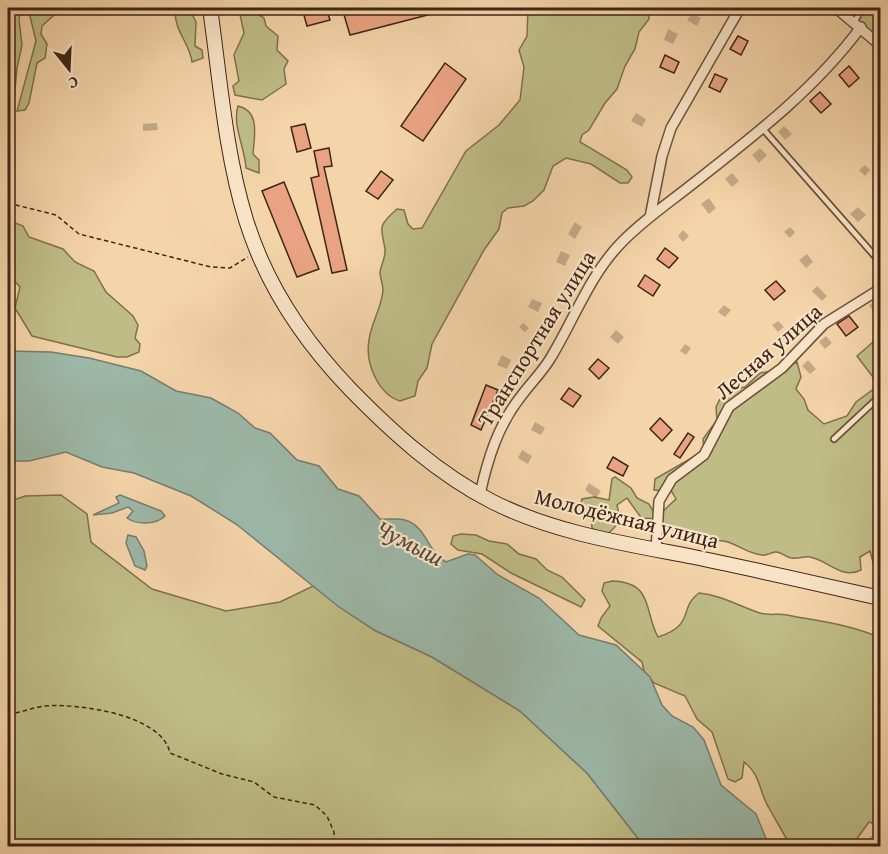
<svg xmlns="http://www.w3.org/2000/svg" width="888" height="854" font-family="'Gentium Book Plus',serif">
<rect width="100%" height="100%" fill="#f4d4a9"/>
<filter id="stains"><feTurbulence type="fractalNoise" baseFrequency=".00333" numOctaves="4"/><feColorMatrix values="0 0 0 0 .2 0 0 0 0 .09 0 0 0 0 .02 0 0 0 .5 -.17"/></filter>
<radialGradient id="worn" r=".72"><stop offset=".6" stop-color="#630" stop-opacity="0"/><stop offset="1" stop-color="#630" stop-opacity=".3"/></radialGradient>
<path fill="#bfbc85" stroke="#7f704e" stroke-width="1.5" d="M8 8H21L19 20 22 45 17 68 13 111 8 124Z
M28 8H56L54 15 42 26 41 34 47 44 45 58 37 63 29 103 25 110 17 111 36 41Z
M179 8H189L196 22 195 46 202 50 203 58 192 62C190 44 175 32 175 12Z
M248 8 264 18 266 26 278 36 277 50 288 61 284 69 286 84 262 100 235 95 233 86 239 81 234 55 244 33 239 10Z
M528 8H649V19L639 32 635 49 625 66 617 89 605 103 589 130 582 135 580 142 627 170 632 177 628 183H620L591 164 566 158 553 166 544 190 533 201 524 206 508 208 502 213 499 229 484 250 432 344 427 368 418 381 415 396 400 401C378 394 365 363 369 340 371 323 382 307 383 290 383 284 380 278 380 272 381 265 386 257 385 249 381 226 377 227 397 209L404 210 408 224 413 229 422 228 466 151 499 125 520 100 524 67 519 50 527 36Z
M836 8H880V45Z
M238 106C261 111 254 138 253 154L259 160V173L246 168C245 148 232 125 238 106Z
M8 220 23 226 29 237 63 249 75 262 94 271 106 292 133 316 138 325 135 338 140 344 139 352 127 357H117L32 336 15 308 20 287 8 274Z
M880 336V572L874 566 870 551 860 557 861 570C841 580 828 560 810 557 804 556 798 559 792 558 786 558 781 551 775 552 770 553 766 556 762 555 749 554 740 546 728 542 712 537 693 545 681 529 666 530 657 515 642 519L627 498 617 505C621 521 619 525 606 535L598 533 592 528 591 512 581 503 582 499 594 497 609 500 612 479 615 477 631 488 637 498 649 504 653 511 660 514 676 499 672 492 654 490 655 479 704 451 703 439 717 420 716 407 722 395 729 390 745 387 760 373 778 370 797 362 801 377 796 389 804 399 808 410 824 424 847 416 856 402 879 385 857 356Z
M61 495 87 514 91 542 152 589 226 611 280 602 313 586 374 630 432 657 520 711 587 773 644 846H8V502L25 496Z
M461 534 476 535 489 541 507 544 519 554 536 559 547 570 562 577 585 600 581 607 511 573 482 554 458 550 451 544 453 536Z
M612 581C654 582 644 612 658 637 696 625 678 608 699 593 720 595 739 606 760 613 768 616 778 613 787 615 817 621 853 625 880 638V826L869 822 856 840 855 846H790C784 833 776 821 769 808 759 792 761 775 744 762L742 778 735 782 728 779 712 732 697 719 685 696 654 683 644 671 642 662 598 626 601 618 610 606 602 591 604 583Z"/>
<path fill="#9cb8a8" stroke="#777d6e" stroke-width="1.5" d="M8 351 51 352 89 358 141 371 176 391 211 398 238 413 255 428 270 433 297 460 319 466 338 489 359 496 380 519C390 520 399 517 408 521 427 529 428 552 446 562L468 554 475 555 498 575 539 598 579 635 616 645 650 677 662 705 672 716 693 727 704 740 721 785 756 814 769 846H644L587 773 520 711 432 657 374 630 339 607 236 524 191 496 134 473 102 467 66 452 29 461H8Z
M120 495 161 511 165 516C156 525 137 525 127 518L133 511 128 507 112 513 93 515 119 503 116 497Z
M128 535 136 537 144 551 147 566 145 570 135 566 126 543Z"/>
<path fill="#0003" d="M344 8H449V9L351 35Z
M755 8H766L763 13Z
M692 13 701 18 697 26 687 20Z
M668 29 678 34 673 44 664 40Z
M880 75V85L876 80Z
M636 113 646 119 642 127 631 121Z
M157 123 158 130 143 131V124Z
M784 126 792 134 785 140 778 132Z
M760 148 767 155 759 163 752 155Z
M865 165 870 170 865 176 859 170Z
M732 173 739 181 732 187 725 179Z
M709 198 716 208 709 214 701 204Z
M858 207 866 215 858 222 850 214Z
M575 222 582 227 575 239 568 234Z
M790 227 795 232 790 238 784 232Z
M683 230 689 236 683 242 678 236Z
M561 251 570 255 565 266 556 262Z
M807 254 813 262 806 268 799 260Z
M817 286 827 296 822 301 812 291Z
M532 299 542 303 538 312 528 307Z
M876 301 880 308 874 312 869 305Z
M724 305 731 310 725 317 718 312Z
M778 321 784 327 778 332 772 325Z
M523 323 529 328 525 332 519 327Z
M616 330 624 337 618 344 610 337Z
M826 336 832 343 825 349 819 342Z
M685 344 691 348 686 355 680 351Z
M502 355 511 360 507 369 497 365Z
M808 360 816 369 810 374 802 366Z
M535 422 545 428 541 435 531 430Z
M522 450 532 456 528 464 518 458Z
M589 483 601 491 596 498 585 490Z
M870 836 880 837V846H869Z"/>
<path fill="#e9a382" stroke="#3f2517" stroke-width="1.5" d="M302 8H326L330 20 307 26Z
M342 8H446L447 10 350 35Z
M738 36 748 41 741 55 730 49Z
M665 55 679 62 674 73 660 67Z
M445 63 466 79 423 141 401 126Z
M849 66 859 78 849 87 839 75Z
M715 74 727 79 720 92 709 87Z
M820 92 831 104 821 113 810 101Z
M305 124 311 148 297 152 291 127Z
M329 148 332 166 324 167 347 270 332 273 311 178 319 176 314 151Z
M381 171 393 180 378 199 366 191Z
M284 182 319 269 297 277 262 191Z
M665 248 678 258 669 268 657 259Z
M645 275 660 285 653 296 638 286Z
M776 281 785 291 774 300 765 290Z
M849 316 858 327 846 336 837 324Z
M598 359 609 368 599 379 589 369Z
M486 385 498 390 481 430 471 425Z
M569 388 581 396 573 407 561 399Z
M660 418 672 430 662 441 650 429Z
M688 433 694 437 680 458 674 454Z
M613 457 628 466 623 476 607 468Z"/>
<g fill="none" stroke-linecap="round" stroke-linejoin="round">
<defs>
<path id="lane" d="M855 22 861 8
M763 129 880 262
M834 439 880 396"/>
<path id="street" d="M836 8 880 45
M650 217 662 156 671 128 740 8
M480 494C488 458 498 425 522 395 531 383 542 372 550 359 574 320 589 276 621 243 643 220 670 202 695 182 755 135 815 89 861 27
M656 550 659 501 672 479 704 455 729 407 782 368 824 324 880 289"/>
<path id="secondary" d="M210 8C220 78 225 152 246 220 266 285 304 341 350 389 393 433 437 473 491 501 553 533 627 544 694 557 757 570 818 584 880 598"/>
</defs>
<use href="#lane" stroke="#6c513c" stroke-width="8"/>
<use href="#street" stroke="#6c513c" stroke-width="12"/>
<use href="#secondary" stroke="#3f2517" stroke-width="16"/>
<path stroke="#3f2517" stroke-width="1.5" stroke-dasharray="4.5 3" stroke-linecap="butt" d="M8 203 56 215 79 234 211 267 230 268 248 257
M8 714C20 713 31 708 44 706 76 703 162 714 170 753L222 774 254 782 274 797 315 805 327 816 334 832V846"/>
<use href="#lane" stroke="#f8e3c7" stroke-width="4.5"/>
<use href="#street" stroke="#f8e3c7" stroke-width="9"/>
<use href="#secondary" stroke="#f8e3c7" stroke-width="14"/>
</g>
<g text-anchor="middle" stroke-width="4.5" stroke-linejoin="round" paint-order="stroke">
<g font-size="22" fill="#3f2517" stroke="#f8e3c7">
<text transform="translate(536 338) rotate(-58)" y="8">Транспортная улица</text>
<text transform="translate(768 351) rotate(-41)" y="8">Лесная улица</text>
<text transform="translate(627 518) rotate(14)" y="8">Молодёжная улица</text>
</g>
<g font-size="24" font-style="italic" fill="#564a3b" stroke="#f8e3c7">
<text transform="translate(410 543) rotate(27)" y="8">Чумыш</text>
</g>
</g>
<rect width="888" height="854" fill="none" stroke="#f4d4a9" stroke-width="30"/>
<rect x="9" y="9" width="870" height="836" fill="none" stroke="#3f2517" stroke-width="3"/>
<rect x="15" y="15" width="858" height="824" fill="none" stroke="#3f2517" stroke-width="1.5"/>
<g transform="translate(69 69) rotate(162)" stroke="#f8e3c7" stroke-width="4.5" paint-order="stroke">
<path d="M0-4.5L10 22L0 15L-10 22Z" fill="#3f2517"/>
<text y="-9" font-size="16" font-weight="bold" text-anchor="middle" fill="#3f2517">С</text>
</g>
<rect width="100%" height="100%" filter="url(#stains)"/>
<rect width="100%" height="100%" fill="url(#worn)"/>
</svg>
